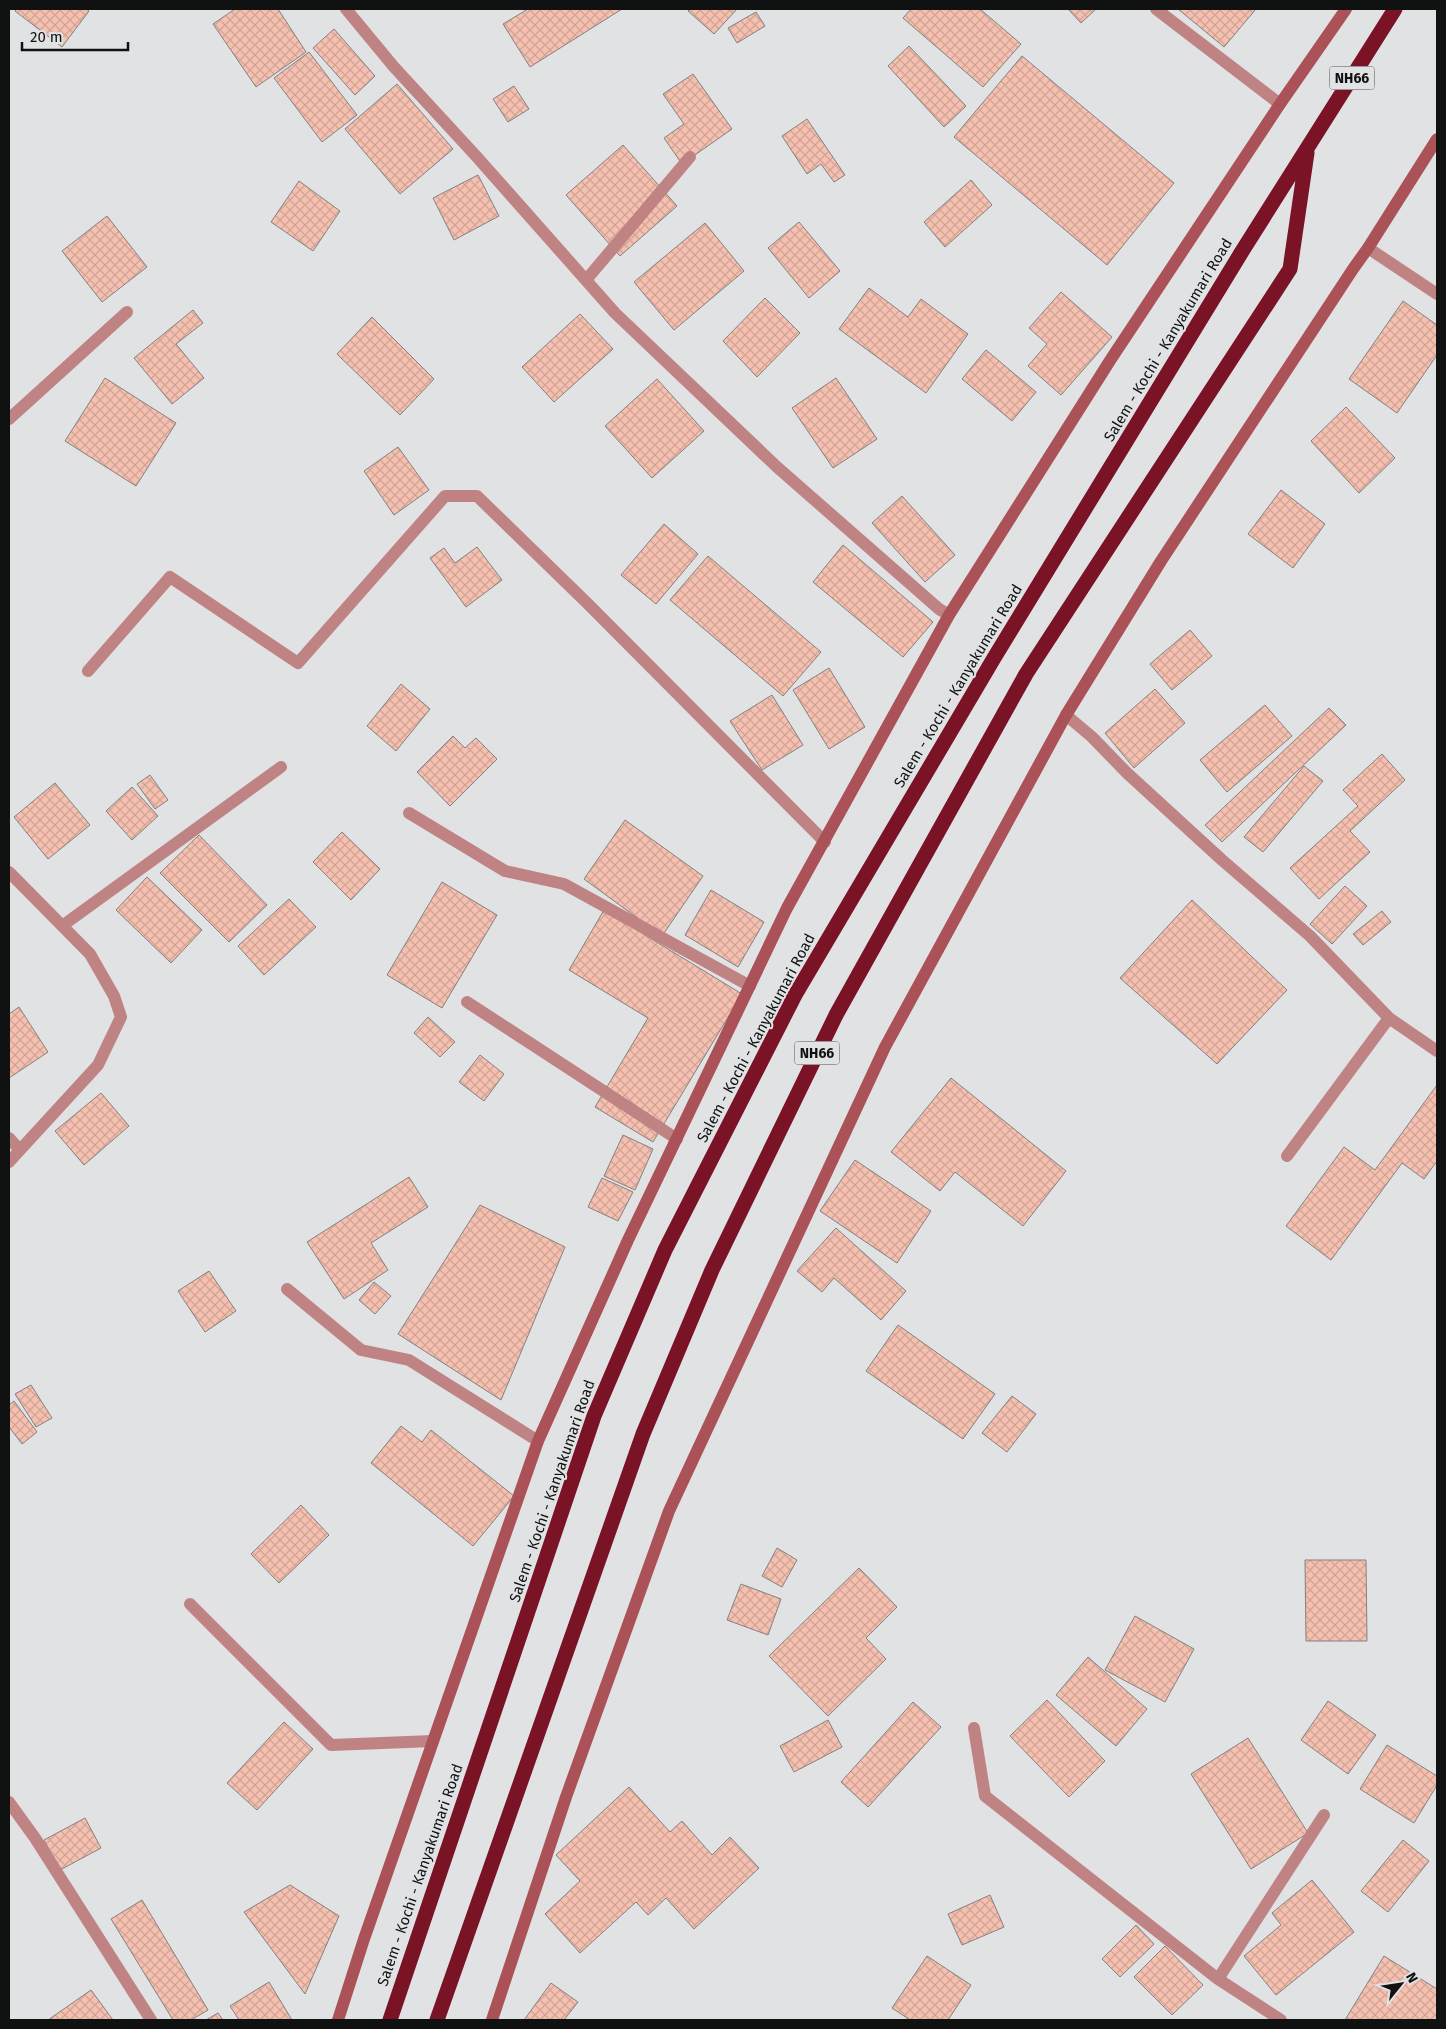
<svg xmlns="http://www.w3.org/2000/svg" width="1446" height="2029" font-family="'Fira Sans',sans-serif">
<defs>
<pattern id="building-cross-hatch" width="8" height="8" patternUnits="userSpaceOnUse" patternTransform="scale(1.25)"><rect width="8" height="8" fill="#f5c0b0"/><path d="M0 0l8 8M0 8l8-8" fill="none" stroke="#d1a496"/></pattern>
</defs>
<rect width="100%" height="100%" fill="#e1e2e4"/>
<path fill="url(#building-cross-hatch)" stroke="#838181" d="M17 9H86L89 11 62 47 15 11Z
M235 9H278L306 52 256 87 213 24Z
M528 9H622L530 67 503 24Z
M690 9H737L714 34 688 11Z
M911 9H980L1021 44 983 87 903 18Z
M1068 9H1096L1081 23Z
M1178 9H1256L1224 47Z
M756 12 765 26 737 43 728 28Z
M334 29 375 76 355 95 313 48Z
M909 46 966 106 944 127 888 66Z
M309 52 357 115 322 142 274 78Z
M1022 56 1174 183 1107 265 954 137Z
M693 74 732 129 682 164 664 138 684 124 663 94Z
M397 84 453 149 400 194 345 129Z
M514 86 529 109 508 122 493 99Z
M807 119 845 175 834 182 821 164 807 174 782 136Z
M623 145 677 206 620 256 566 195Z
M478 175 499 216 454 240 433 198Z
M971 180 992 205 945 247 924 222Z
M299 181 340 211 313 251 271 222Z
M107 216 147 267 102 302 62 251Z
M799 222 840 271 809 298 768 248Z
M705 223 744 271 674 330 634 282Z
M869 288 908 317 921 299 968 334 926 393 839 329Z
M1061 292 1112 337 1061 395 1028 366 1047 344 1029 328Z
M765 298 800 333 757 377 723 341Z
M1403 301 1437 325V355L1397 413 1349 379Z
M193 310 203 323 176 344 204 378 172 404 134 358Z
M580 314 613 349 554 402 522 367Z
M372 317 434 379 400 415 337 354Z
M986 350 1036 392 1012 421 962 379Z
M105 378 176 423 136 486 65 441Z
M836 378 877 439 833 468 792 408Z
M657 379 704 431 652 478 605 426Z
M1346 407 1395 458 1359 493 1311 441Z
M398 447 429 490 394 515 364 471Z
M1281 490 1325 524 1293 568 1248 534Z
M902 496 955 555 925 582 872 523Z
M664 524 698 554 656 604 621 575Z
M843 545 933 622 903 657 813 582Z
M477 547 502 580 466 607 430 558 444 548 455 563Z
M708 556 821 652 783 696 670 600Z
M1190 630 1212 656 1172 690 1150 664Z
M829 668 865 727 829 749 793 690Z
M401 684 430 709 396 751 367 726Z
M1155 689 1185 723 1134 768 1105 733Z
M772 695 803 745 762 770 730 721Z
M1265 705 1292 736 1227 792 1200 760Z
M1329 708 1346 725 1222 842 1205 825Z
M453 736 465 748 476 738 497 759 450 806 417 772Z
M1382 754 1405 780 1350 831 1370 852 1319 899 1290 868 1358 806 1343 790Z
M1304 766 1323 781 1263 852 1244 837Z
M150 775 168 800 155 809 137 784Z
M55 783 90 825 48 859 14 817Z
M132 787 158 816 132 840 106 811Z
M625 820 703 876 662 936 584 879Z
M342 832 380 869 351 900 313 862Z
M199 835 267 905 229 942 160 873Z
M147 877 202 930 171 963 116 910Z
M442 882 497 915 442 1008 387 975Z
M1345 886 1367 906 1332 944 1310 924Z
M711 890 764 922 738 967 685 935Z
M289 899 316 927 264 975 238 946Z
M1192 900 1287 990 1217 1064 1120 978Z
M604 910 742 994 653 1142 595 1107 648 1018 569 970Z
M1382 911 1391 922 1363 945 1353 934Z
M19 1007 48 1052 9 1078V1014Z
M428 1017 455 1042 440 1057 414 1033Z
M480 1055 504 1074 484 1101 459 1082Z
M951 1078 1066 1171 1023 1226 955 1172 940 1191 891 1152Z
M1437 1085V1161L1424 1179 1402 1163 1331 1260 1286 1226 1344 1147 1375 1170Z
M101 1093 129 1126 84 1165 55 1131Z
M623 1135 653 1149 635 1190 604 1176Z
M855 1160 931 1211 897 1263 820 1211Z
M409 1177 428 1207 371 1243 388 1270 344 1299 307 1242Z
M602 1178 633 1192 618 1221 588 1207Z
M480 1205 565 1247 501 1400 398 1334Z
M836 1228 906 1291 881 1320 834 1278 822 1292 797 1271Z
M209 1271 236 1311 205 1332 178 1291Z
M374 1282 391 1296 375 1314 359 1300Z
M898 1325 995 1394 963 1439 866 1371Z
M31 1385 52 1418 36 1427 15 1394Z
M1012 1396 1036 1414 1007 1452 982 1433Z
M14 1401 37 1432 22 1444 9 1427V1405Z
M401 1426 422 1442 431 1430 514 1496 473 1546 371 1463Z
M301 1505 329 1535 279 1583 251 1554Z
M777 1548 797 1560 782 1587 762 1576Z
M1305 1560H1366L1367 1641H1306Z
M859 1568 897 1607 866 1638 886 1659 828 1716 769 1656Z
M741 1584 781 1599 768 1635 727 1620Z
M1135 1616 1194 1649 1165 1702 1105 1670Z
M1088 1657 1147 1709 1116 1746 1056 1695Z
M1047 1700 1105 1761 1069 1797 1010 1736Z
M1328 1701 1376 1735 1348 1774 1301 1740Z
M913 1702 941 1727 868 1807 841 1782Z
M828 1720 842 1747 794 1772 780 1746Z
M284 1722 313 1749 257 1810 227 1783Z
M1248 1738 1308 1833 1251 1869 1191 1774Z
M1387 1745 1437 1776V1785L1414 1823 1360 1789Z
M629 1787 670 1832 682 1821 712 1855 730 1837 759 1868 694 1929 666 1898 648 1915 636 1902 580 1953 545 1914 580 1881 556 1855Z
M85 1818 101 1848 60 1870 44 1840Z
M1403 1840 1429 1861 1388 1912 1361 1891Z
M1312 1880 1354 1932 1276 1995 1244 1956 1281 1925 1272 1913Z
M290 1885 339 1916 305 1994 244 1912Z
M990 1895 1004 1927 962 1945 948 1914Z
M142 1900 208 2010 191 2020H173L111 1919Z
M1136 1925 1154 1944 1120 1977 1102 1959Z
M1165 1946 1203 1985 1172 2015 1134 1977Z
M927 1956 971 1985 948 2020H910L892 2008Z
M1384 1956 1437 1989V2020H1345Z
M269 1982 292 2020H239L230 2006Z
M551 1983 578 2002 564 2020H524Z
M91 1990 113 2020H48Z
M218 2013 223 2020H206Z"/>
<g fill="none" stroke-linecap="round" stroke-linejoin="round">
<path stroke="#c08384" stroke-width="12" d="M346 9 394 67 476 156 615 313 777 467 939 609 949 615
M1156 9 1280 104
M1368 248 1437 294
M586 280 690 157
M9 419 127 312
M88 671 170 577 298 663 445 496H477L586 602 825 842
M1066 715 1092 737 1127 773 1222 860 1310 936 1389 1018 1437 1051
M409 813 505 871 564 884 750 986
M9 872 90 954 114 996 121 1017 98 1065 9 1162
M62 926 281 767
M467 1002 677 1139
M9 1138 20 1150
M1287 1156 1389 1018
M287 1289 361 1350 409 1360 538 1441
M190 1604 331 1745 433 1741
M974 1728 985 1796 1218 1979 1281 2020
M9 1802 35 1838 151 2020
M1218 1979 1324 1815"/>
<path stroke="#aa5258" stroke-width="12" d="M338 2020 364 1939 538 1441 628 1240 787 908 949 615 1111 359 1280 104 1346 9
M492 2020 566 1797 669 1511 885 1047 1066 715 1161 561 1353 269 1368 248 1437 139"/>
<path stroke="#791325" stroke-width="15" d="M390 2020 594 1416 665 1250 795 995 994 658 1241 253 1395 9
M437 2020 643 1434 712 1270 836 1015 1026 674 1290 269 1307 153"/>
</g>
<g text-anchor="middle" stroke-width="4" stroke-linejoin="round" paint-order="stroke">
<g fill="#e1e2e4" stroke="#4f5050" stroke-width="1">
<rect x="1329.5" y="66.5" width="45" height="23" rx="4"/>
<rect x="794.5" y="1041.5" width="45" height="23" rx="4"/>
</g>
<g font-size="14" font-weight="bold" fill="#101111">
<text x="1352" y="83">NH66</text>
<text x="817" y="1058">NH66</text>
</g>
<g font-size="15" fill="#101111" stroke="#e1e2e4">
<text transform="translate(1168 340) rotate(-59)" y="5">Salem - Kochi - Kanyakumari Road</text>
<text transform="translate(958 686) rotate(-59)" y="5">Salem - Kochi - Kanyakumari Road</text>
<text transform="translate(756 1038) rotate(-62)" y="5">Salem - Kochi - Kanyakumari Road</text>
<text transform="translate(552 1491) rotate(-71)" y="5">Salem - Kochi - Kanyakumari Road</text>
<text transform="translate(420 1875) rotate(-71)" y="5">Salem - Kochi - Kanyakumari Road</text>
</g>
</g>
<rect width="1446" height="2029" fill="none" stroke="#101111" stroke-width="20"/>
<g transform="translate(1401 1984) rotate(60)" stroke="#e1e2e4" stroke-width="4" paint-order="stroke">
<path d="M0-4L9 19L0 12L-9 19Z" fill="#101111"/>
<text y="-8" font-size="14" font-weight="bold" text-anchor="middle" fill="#101111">N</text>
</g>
<path d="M22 42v8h106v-8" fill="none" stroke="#101111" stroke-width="2.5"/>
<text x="30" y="42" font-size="15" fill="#101111" stroke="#e1e2e4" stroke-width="4" paint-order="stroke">20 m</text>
</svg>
